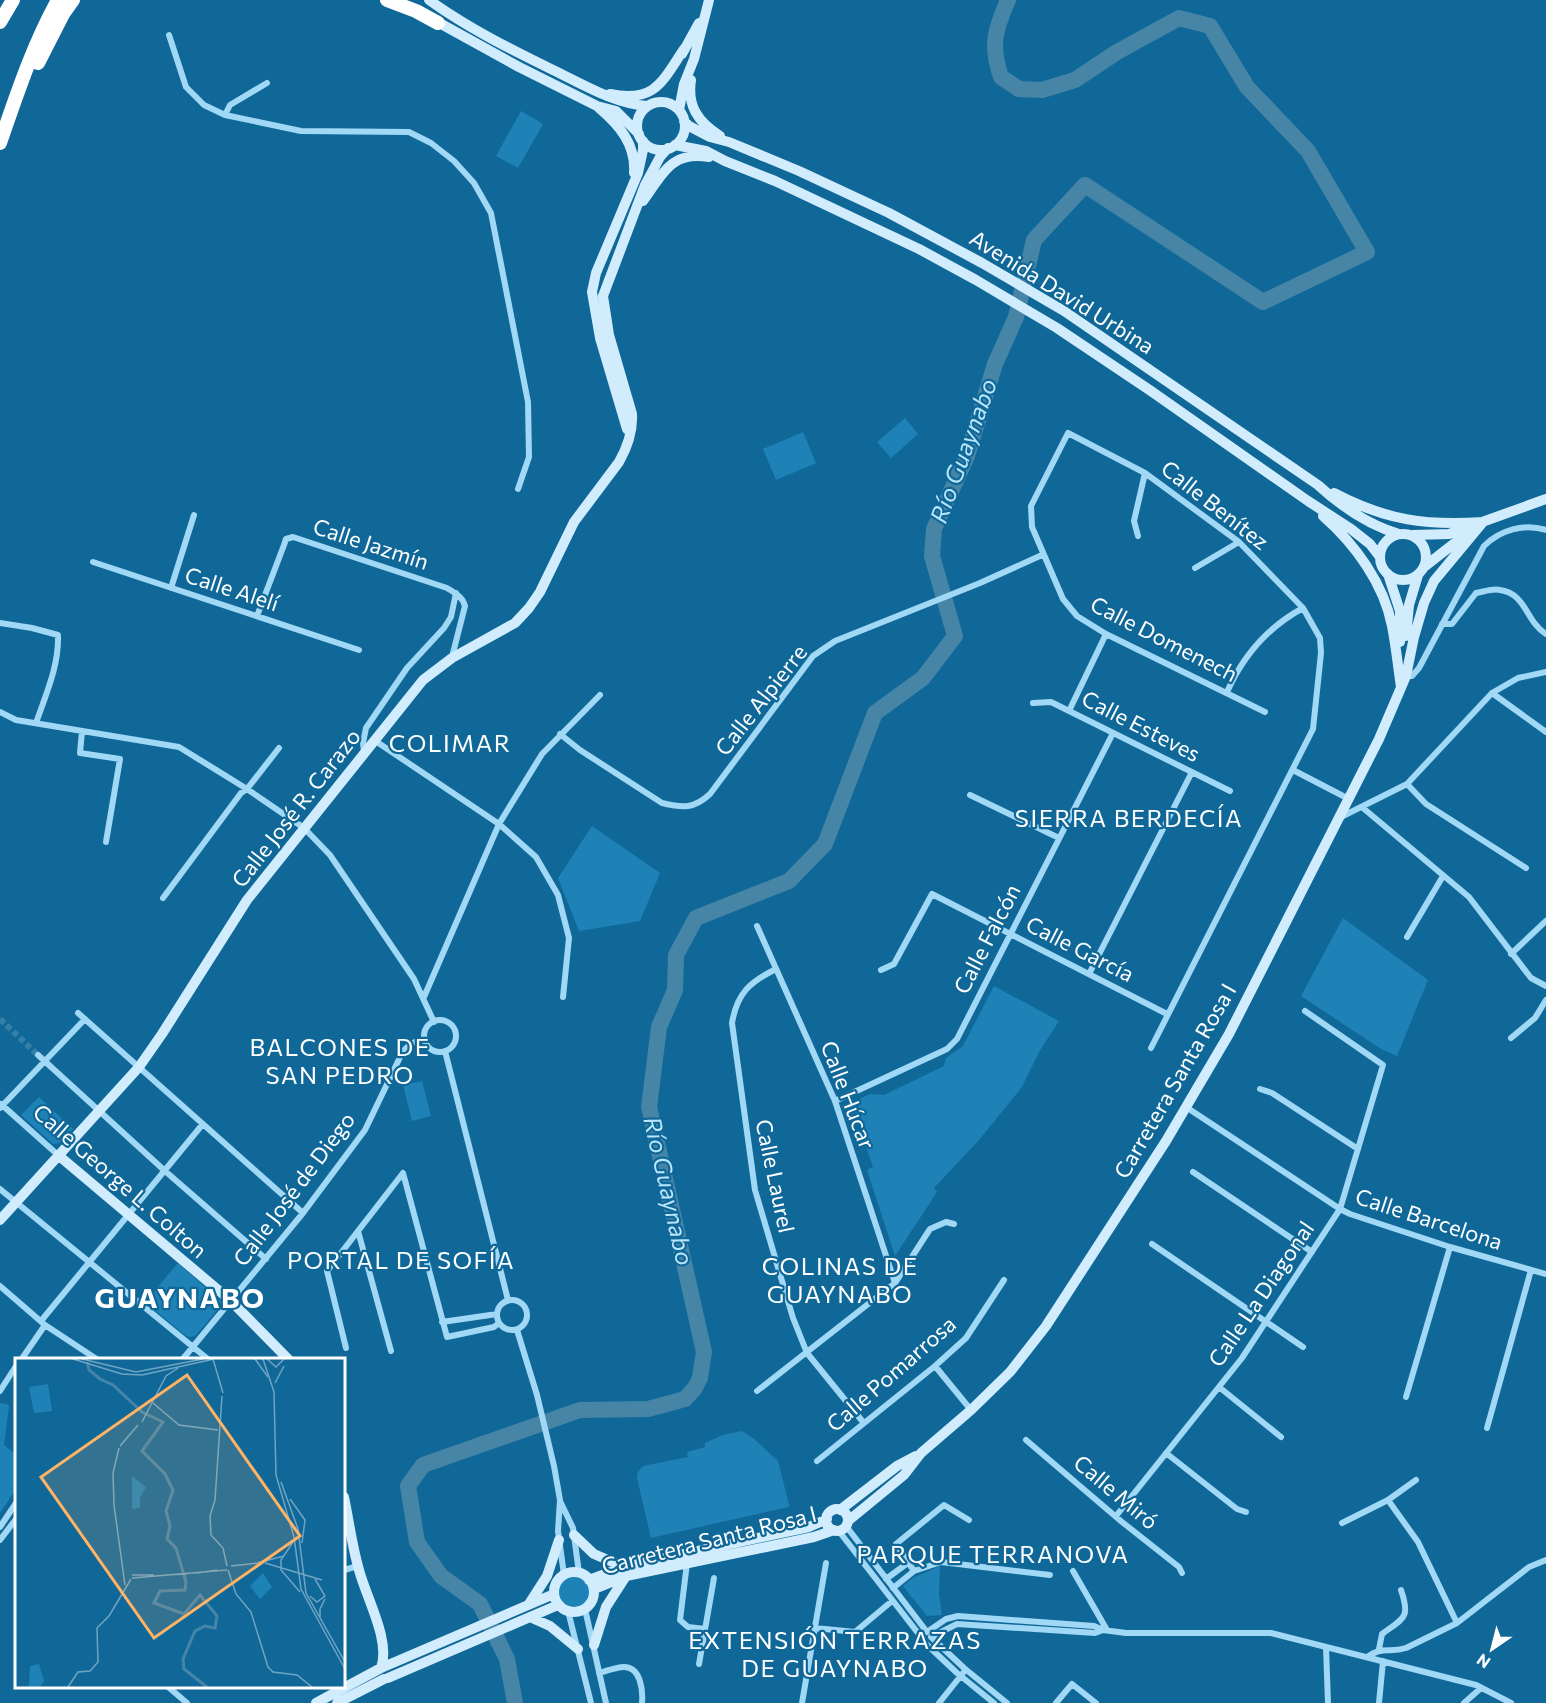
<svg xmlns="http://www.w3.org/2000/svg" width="1546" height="1703" font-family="Commissioner,sans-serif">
<rect width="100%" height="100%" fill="#106899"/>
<path fill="#1e82b7" d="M521 111 543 124 518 168 496 156Z
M905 418 918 434 891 458 877 442Z
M803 432 816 463 776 480 763 449Z
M592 826 660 873 640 921 579 931 558 878Z
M1343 918 1428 980 1397 1056 1381 1049 1301 996Z
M994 986 1059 1021 1039 1052 1022 1087 979 1140 934 1188 937 1192 895 1256 867 1170 873 1167 855 1115 849 1117 847 1107 849 1104 870 1094 884 1095 944 1066 946 1058 963 1046Z
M422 1081 431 1116 412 1121 403 1085Z
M39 1097 73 1129 60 1143 53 1144 21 1115Z
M178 1263 221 1301 219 1308 196 1335 191 1337 186 1336 145 1302Z
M0 1403 6 1404 9 1406 4 1445 14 1453 16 1452V1489L0 1513Z
M742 1431 753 1438 778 1461 789 1505 788 1507 651 1538 637 1478 638 1472 643 1466 688 1457 687 1452 705 1447V1443L723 1435Z
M940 1566 939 1594 942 1615 927 1616 903 1586 913 1578Z
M556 1592a18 18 0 1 1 36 0a18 18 0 1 1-36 0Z"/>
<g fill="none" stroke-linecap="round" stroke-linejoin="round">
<path stroke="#4785a7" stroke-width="16" d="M515 1703 507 1659 480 1604 441 1576 417 1542 408 1486 423 1465 580 1410 648 1409 685 1399 695 1388 700 1378 704 1352 649 1107 659 1027 675 990 676 955 696 918 789 881 825 844 875 713 923 678 955 636 932 556 934 529 967 456 995 364 1016 317 1034 240 1085 185 1263 302 1367 252 1308 151 1247 87 1210 26 1179 18 1117 52 1075 80 1042 90 1019 89 1001 77C990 45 995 30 1008 0"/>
<path stroke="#347fa8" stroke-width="6" stroke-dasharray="6 3" stroke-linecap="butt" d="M0 1019 38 1055"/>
<path stroke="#a1d8f5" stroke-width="6" d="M169 35 186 87 204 105 225 115 301 131 409 132 431 143 454 161 474 183 491 213 528 402 529 457 518 489
M225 115 230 105 267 83
M1138 536 1134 521 1145 473
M93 562 359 650
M1195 568 1239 542
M171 588 194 515
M257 616 284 545 286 539 293 537 447 588C455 593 463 597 465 606L452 657
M0 623 32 628 58 635C59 666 46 694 36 723
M1442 624H1452L1476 593C1483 592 1493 588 1500 590 1527 594 1525 621 1546 634
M1406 676H1412L1419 668 1484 546C1500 530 1524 523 1546 530
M1227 692C1243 656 1268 627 1303 608
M1492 693 1546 732
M1033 703 1051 702 1230 791
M1069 711 1106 634
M0 712 16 720 179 747 247 789 304 828 330 855 414 979 434 1022
M82 731 80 753 120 759 106 842
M560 734 580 750 662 803C683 808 694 809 710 794L813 656 835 641 980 583 1042 555
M374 740 499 824 536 857 558 895 569 938 563 997
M364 752 363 743 366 728 407 668 444 628 451 617 456 593
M1293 770 1347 798
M1407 784 1426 804 1526 868
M970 795 1059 838
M1363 808 1469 897 1531 978 1546 986
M1341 817 1407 784 1492 693 1518 678 1546 672
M163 898 241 793 247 789 279 748
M757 926 835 1101 895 1283
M1407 937 1443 876
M1511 954 1546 921
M776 969C750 982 737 993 732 1023L755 1190 793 1318 807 1353 863 1422
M881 970 894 964 932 894 1167 1014
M1089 974 1192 772
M424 997 499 824 542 754 600 695
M78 1013 303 1213
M424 1036a16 16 0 1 1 32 0a16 16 0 1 1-32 0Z
M1511 1038 1535 1018 1546 1000
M1151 1048 1313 729 1321 653 1320 638 1303 608 1239 542 1145 473 1068 433 1031 506 1032 527 1063 599 1077 616 1106 634 1265 712
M445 1051 508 1300
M38 1055 165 1171 266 1259
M1260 1089 1272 1093 1358 1149
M835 1101 947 1049 957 1039 1113 733
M1 1104 58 1155
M1186 1107 1340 1209 1350 1214 1450 1247 1546 1274
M0 1108 85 1019
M1193 1172 1312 1252
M0 1189 209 1360
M358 1231 391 1351
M1152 1244 1303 1347
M0 1286 45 1325 98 1360
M497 1315a15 15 0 1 1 30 0a15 15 0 1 1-30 0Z
M41 1321 202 1125
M442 1322 497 1314
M517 1330 537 1395 554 1466 560 1500 558 1531 564 1575
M346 1348 327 1271 403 1173 447 1337 494 1327 499 1323
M21 1360 45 1325
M182 1360 303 1213 365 1130 403 1051 412 1043 424 1039
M935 1366 971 1410
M1219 1387 1281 1437
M0 1391 16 1366
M757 1391 895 1283 930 1229 946 1222 954 1224
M1406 1397 1450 1247
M1487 1428 1531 1270
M1026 1440 1122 1522 1179 1567 1182 1573
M1166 1453 1237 1509 1246 1512
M817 1461 935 1366 966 1338 1004 1280
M1388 1500 1418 1542 1457 1623
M560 1501 573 1528 579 1573
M1116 1516 1242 1358 1340 1209 1383 1065 1305 1011
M1342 1523 1388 1500 1416 1480
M846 1526 927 1632 946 1619 958 1616 1094 1626 1103 1630 1126 1633H1271L1476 1685 1511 1703
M0 1527 16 1503
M838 1530 921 1637
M0 1540 16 1519
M687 1563 680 1620 688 1627 705 1629
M344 1570 358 1566
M914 1571 896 1544 944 1505 969 1520
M1073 1571 1107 1630
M886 1579 909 1562
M893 1588 914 1571 941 1562 1050 1575
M585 1609 606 1703
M568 1611 591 1703
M815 1628 855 1632 892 1601
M924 1642 957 1673 994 1703
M1326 1647 1328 1703
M1379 1649 1382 1634C1403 1618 1411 1619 1401 1590
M1367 1657C1385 1645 1388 1654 1406 1648L1457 1623 1529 1567 1546 1560
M699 1664 714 1578
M599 1673C607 1671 616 1667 624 1667 641 1667 643 1691 642 1703
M167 1686 187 1703
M802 1703 826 1563
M939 1703 963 1673
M1007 1703 964 1668 931 1637 957 1624 1095 1633 1103 1630
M1056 1703 1072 1684 1096 1703
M1379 1703 1383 1661
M1464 1703 1481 1688"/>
<path stroke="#d1edfd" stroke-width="10" d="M429 0C468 28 510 49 553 70 584 85 613 103 647 106
M434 20 519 67 597 106 616 111 639 134
M682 54 699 23
M691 80C687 106 698 122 720 136
M610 94C655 103 662 82 684 49
M637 126a24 24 0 1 1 48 0a24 24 0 1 1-48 0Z
M599 108C619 125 636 144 634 173
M679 110 684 84 694 59 709 0
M684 121 689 126 710 137 729 142 799 171 889 213 982 263 1064 311 1318 485C1342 507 1368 525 1399 534
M675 145 706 151 725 161 775 181 919 249 976 280 1057 328 1151 391 1308 501 1351 529 1370 544 1380 557
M643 201C663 174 670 151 709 157
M627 429 600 338 592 292 596 273 638 173 643 150V141
M1334 493C1385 520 1426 526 1483 522
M1323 516C1355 544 1384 584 1392 626 1396 646 1398 667 1401 687
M1380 557a23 23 0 1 1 46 0a23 23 0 1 1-46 0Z
M1413 535 1449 534 1546 499
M1424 567 1465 535
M1388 574 1400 611V642
M1406 636 1409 605 1418 575
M58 1155 230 1300 289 1360
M0 1220 139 1067 162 1034 247 900 423 680 452 658 515 623 529 608 540 592 574 522 619 462C627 448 633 430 632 414L609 335 603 296 645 185 660 157 668 148
M344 1497C349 1521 352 1546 359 1570 366 1597 391 1641 381 1668
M826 1520a11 11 0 1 1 22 0a11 11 0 1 1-22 0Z
M840 1510 897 1466 916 1456
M848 1521 904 1475 921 1453 971 1410 1010 1372 1046 1326 1166 1141 1229 1034 1379 739 1406 676 1414 637 1424 603 1434 581 1483 522
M574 1535 594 1554 624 1567
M554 1592a20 20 0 1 1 40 0a20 20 0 1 1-40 0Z
M589 1580 624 1567 809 1527 827 1519
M594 1589 626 1576 814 1537 834 1530
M529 1604 547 1576 559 1540
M530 1617 550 1626 578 1649
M594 1645 606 1607 626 1576
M388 1678 558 1605
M316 1703 381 1668 554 1594
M337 1703 384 1679"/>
<path stroke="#fff" stroke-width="14" d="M387 0 416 11 438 23
M0 22 13 0
M38 63 63 14 73 0
M0 143C17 94 33 45 58 0"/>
</g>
<g text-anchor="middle" stroke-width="4.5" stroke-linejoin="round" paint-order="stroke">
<g font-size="22" fill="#fff" stroke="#106899">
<text transform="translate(1062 292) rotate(32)" y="8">Avenida David Urbina</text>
<text transform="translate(1215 505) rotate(38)" y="8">Calle Benítez</text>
<text transform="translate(371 544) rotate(18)" y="8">Calle Jazmín</text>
<text transform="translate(232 589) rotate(18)" y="8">Calle Alelí</text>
<text transform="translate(1164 639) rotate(27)" y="8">Calle Domenech</text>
<text transform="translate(761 700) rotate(-52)" y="8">Calle Alpierre</text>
<text transform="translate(1141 726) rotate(27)" y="8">Calle Esteves</text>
<text transform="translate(296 808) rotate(-52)" y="8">Calle José R. Carazo</text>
<text transform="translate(987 939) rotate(-63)" y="8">Calle Falcón</text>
<text transform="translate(1080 949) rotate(27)" y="8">Calle García</text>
<text transform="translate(1175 1081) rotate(-60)" y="8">Carretera Santa Rosa I</text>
<text transform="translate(848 1095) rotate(69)" y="8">Calle Húcar</text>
<text transform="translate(775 1176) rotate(78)" y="8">Calle Laurel</text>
<text transform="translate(120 1181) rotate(41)" y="8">Calle George L. Colton</text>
<text transform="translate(294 1189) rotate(-53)" y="8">Calle José de Diego</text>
<text transform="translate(1429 1219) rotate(18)" y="8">Calle Barcelona</text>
<text transform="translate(1261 1294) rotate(-56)" y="8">Calle La Diagonal</text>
<text transform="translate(891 1374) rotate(-41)" y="8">Calle Pomarrosa</text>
<text transform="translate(1116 1492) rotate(40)" y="8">Calle Miró</text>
<text transform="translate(709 1540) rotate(-14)" y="8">Carretera Santa Rosa I</text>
</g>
<g font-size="24" font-style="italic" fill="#b9e6fc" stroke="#106899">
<text transform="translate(964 451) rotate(-70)" y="8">Río Guaynabo</text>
<text transform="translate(668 1191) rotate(77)" y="8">Río Guaynabo</text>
</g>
<g font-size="24" letter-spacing="1.5" fill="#fff" stroke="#106899">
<text x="450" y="752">COLIMAR</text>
<text x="1129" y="827">SIERRA BERDECÍA</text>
<text x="340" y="1056">BALCONES DE<tspan x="340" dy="28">SAN PEDRO</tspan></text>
<text x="401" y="1269">PORTAL DE SOFÍA</text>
<text x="840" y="1275">COLINAS DE<tspan x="840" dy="28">GUAYNABO</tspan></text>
<text x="993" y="1563">PARQUE TERRANOVA</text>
<text x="835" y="1649">EXTENSIÓN TERRAZAS<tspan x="835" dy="28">DE GUAYNABO</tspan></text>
</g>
<g font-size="28" font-weight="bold" letter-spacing="1.5" fill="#fff" stroke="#106899">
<text x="180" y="1308">GUAYNABO</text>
</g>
</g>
<g transform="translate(15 1358)">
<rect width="330" height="330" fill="#106899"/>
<path d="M33 26 37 53 19 55 14 29ZM117 118 131 129 125 140V150L117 151ZM248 215 257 229 245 241 235 228ZM24 306 29 323 25 329H14L15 308Z" fill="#1e82b7"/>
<path fill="none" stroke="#4785a7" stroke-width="3" d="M72 4 74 12 85 21 98 27 127 54 148 64 127 93 150 116 158 132 151 153 155 168 152 181 161 190 171 224 170 232 145 233 139 245 169 256 185 237 202 258 200 270 190 268 180 273 168 301 169 311 192 329"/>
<path fill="none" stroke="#70a4c2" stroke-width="1.5" d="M58 1 107 16 127 17 199 1M67 1 121 14 188 1M198 1 208 35M240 1 253 19M248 1 259 34 261 117 279 179 286 231 330 311M252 1 261 9 269 1M260 25 269 8M207 38 200 142 195 158 196 177 208 190 212 208M138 45 164 67 203 72M127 64 151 18 163 10M105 88 123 67M104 90 98 115 99 147 110 227M266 124 283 171 291 235 330 304M275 141 290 162 287 185M278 184 266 202V212L285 234M242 205 269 198M250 205 307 222M216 208 243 205M213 212 221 236 236 254 253 309 258 314 282 317 297 329M182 215 202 212M117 217H139M149 217 172 216M117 220 212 212M295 238 302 244 310 238 300 221M305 259V251L310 241M53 329 63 314 75 313 83 304 82 270 94 258 116 221"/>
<path fill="#ffb365" fill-opacity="0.15" stroke="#ffb365" stroke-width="3" d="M172 17 285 178 139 280 26 119Z"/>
<rect width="330" height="330" fill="none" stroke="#fff" stroke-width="3"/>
</g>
<g transform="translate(1492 1649) rotate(215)" stroke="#106899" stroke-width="4.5" paint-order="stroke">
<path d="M0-4.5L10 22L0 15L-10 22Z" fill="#ffffff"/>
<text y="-9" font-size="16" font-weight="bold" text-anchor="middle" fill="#ffffff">N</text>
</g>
</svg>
